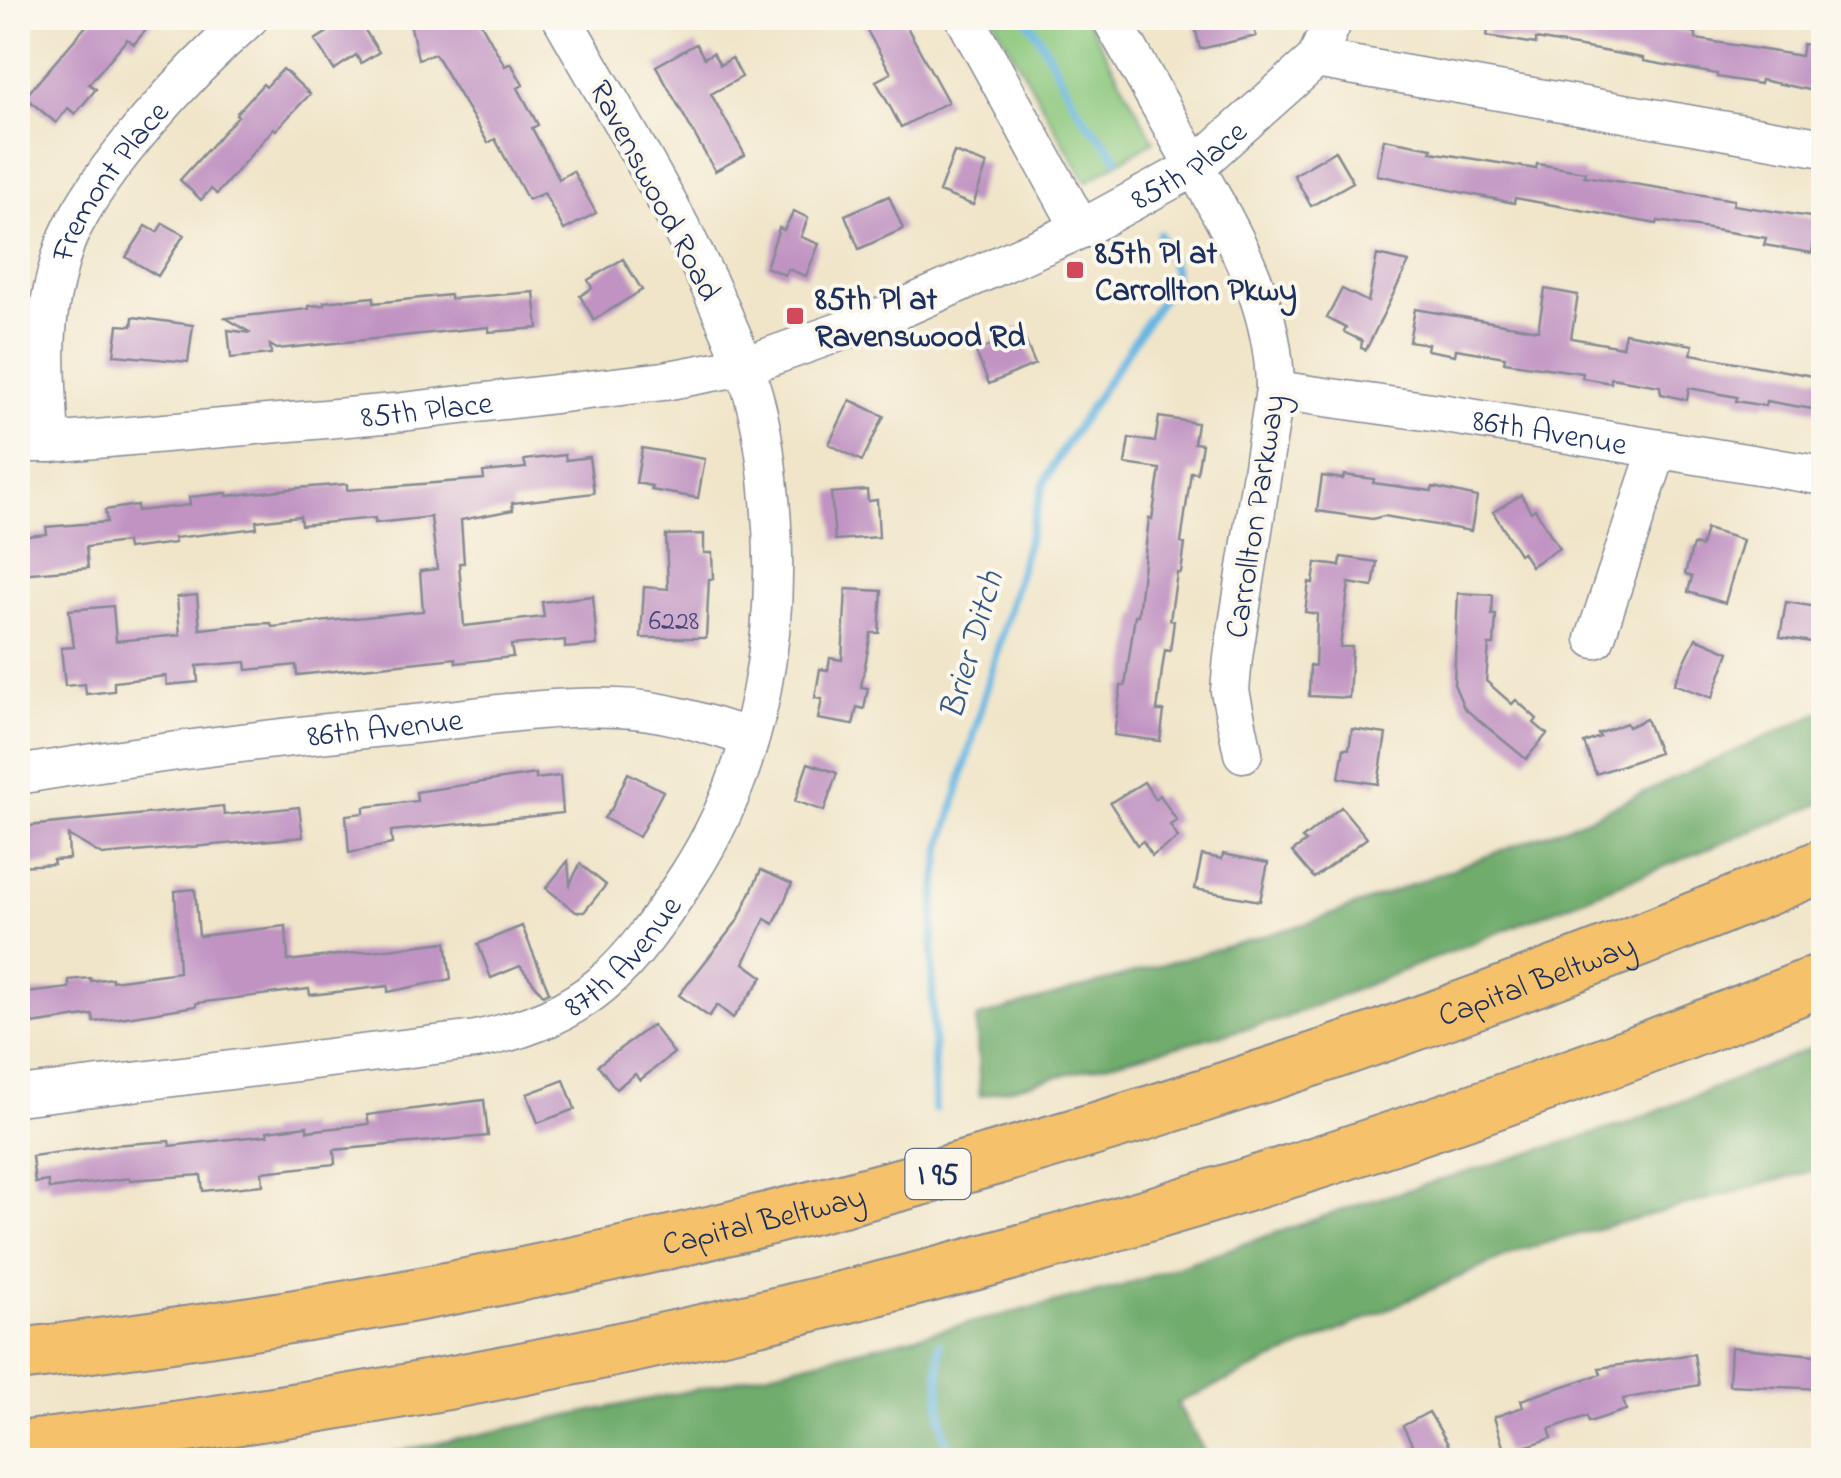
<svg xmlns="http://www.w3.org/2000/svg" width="1841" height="1478" font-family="'Indie Flower',sans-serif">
<rect width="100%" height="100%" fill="#fbf7ec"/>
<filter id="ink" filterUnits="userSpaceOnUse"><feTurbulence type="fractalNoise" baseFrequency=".01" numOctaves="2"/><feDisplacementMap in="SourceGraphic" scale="20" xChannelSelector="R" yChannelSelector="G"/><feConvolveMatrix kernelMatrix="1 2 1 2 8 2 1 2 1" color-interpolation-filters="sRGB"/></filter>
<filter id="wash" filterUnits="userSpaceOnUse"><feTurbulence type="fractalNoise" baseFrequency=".0048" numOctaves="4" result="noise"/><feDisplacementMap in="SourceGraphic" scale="40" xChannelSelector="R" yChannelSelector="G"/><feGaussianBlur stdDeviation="2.25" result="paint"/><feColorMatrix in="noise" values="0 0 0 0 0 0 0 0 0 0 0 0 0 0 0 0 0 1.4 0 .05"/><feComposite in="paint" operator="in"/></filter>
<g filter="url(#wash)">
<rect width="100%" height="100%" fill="#f0e5c9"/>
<path fill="#8bc87d" stroke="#537c6e" stroke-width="2.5" d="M993 18H1086L1154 141 1086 182Z"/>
<path fill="#70ac6c" stroke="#466e65" stroke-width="2.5" d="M1823 711V803L1279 1020 980 1096 976 1018 1312 922 1588 818Z
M1823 1043V1168L1520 1250 1177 1403 1209 1460H357L712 1386 1122 1286 1348 1208 1629 1123Z"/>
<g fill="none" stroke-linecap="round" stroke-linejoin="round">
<path stroke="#68b6e2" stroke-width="8" d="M1026 18C1051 51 1063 90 1087 122 1098 135 1109 144 1117 159
M935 1109C934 1023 927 936 941 852L1044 483 1064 447 1173 282 1174 270 1159 234
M939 1344C939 1384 938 1423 952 1460"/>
</g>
<g id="blocks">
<path fill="#c093c2" d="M93 18H156L134 44 127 39 89 84 96 89 75 114 68 108 56 123 25 97Z
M350 18H357L379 52 361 63 356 55 334 70 315 40Z
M409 18H478L505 66 511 63 523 85 518 88 538 125 532 128 559 179 573 171 596 213 564 230 544 193 528 200 495 139 488 143 435 54 418 59Z
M860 18H902L948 102 901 127 876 81 891 73Z
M1193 18H1251L1256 36 1200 49Z
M1480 18H1619V20L1696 33V39L1801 56 1803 44 1824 48V93L1761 80 1760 84 1717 77V74L1643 61V58L1536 39V44L1487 36 1488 30 1479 29Z
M696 44 704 58 713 53 720 65 732 58 742 77 711 94 745 155 715 171 656 66Z
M283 69 310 94 276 130 274 128 217 194 211 189 201 200 180 180 238 116 236 114 263 84 266 87Z
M1384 139 1432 148 1431 152 1536 169 1537 164 1585 172 1584 176 1734 200 1733 205 1817 218 1812 253 1764 245 1766 238 1658 221 1657 224 1515 198 1514 203 1377 175Z
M1335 151 1353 182 1311 206 1294 175Z
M954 152 987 164 973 205 939 192Z
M889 196 903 229 859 249 845 215Z
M794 211 808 218 801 237 819 244 806 276 788 269 785 275 766 267 779 228 784 230Z
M163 223 184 235 158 276 126 257 146 226 157 232Z
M1377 255 1409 262 1366 350 1361 348 1362 341 1344 332 1346 328 1327 318 1342 289 1368 302Z
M623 259 642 290 594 320 580 296 592 288 588 280Z
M1545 289 1578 295 1571 338 1622 347 1625 333 1693 345 1691 354 1824 378V411L1766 401 1765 406 1736 401 1737 397 1689 388 1687 400 1661 394 1660 386 1611 378V383L1582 378 1583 373 1504 362 1505 357 1456 349 1455 355 1427 350 1428 344 1409 341 1415 309 1538 330Z
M534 292 538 328 489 332V327L277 349 270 345 271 354 231 358 228 330 251 333 226 318 309 309V306L325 305 324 302 374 297V303L450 295V299Z
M133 317 193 325 188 362 114 355 118 325 132 326Z
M1020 328 1035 364 989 384 976 352 994 344 992 340Z
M850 400 884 416 862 461 829 444Z
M1159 417 1197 423 1194 443 1202 444 1197 473 1191 472 1181 543 1185 544 1181 573H1177L1170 620 1174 621 1170 651 1165 650 1162 670 1157 711H1164L1160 741 1114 735 1121 686H1125L1135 615H1138L1149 518 1152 519 1160 469 1125 464 1129 438 1155 442Z
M642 448 705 459 698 498 651 490 652 486 636 483Z
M565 455 566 460 589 457 594 493 512 503 513 510 461 520 464 563H459L464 626 544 617 542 602 593 596 597 645 565 648V640L511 645 513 657 456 663 455 658 297 675 296 665 247 670 246 662 197 666 198 682 167 685 166 676 114 682V691L86 694 85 684 65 686 61 648 74 647 69 610 113 606 116 641 180 635 177 597 197 595 200 629 247 624 271 623 272 627 423 611 420 571 437 569 431 517 375 523V518L301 525 300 516 256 521 257 528 174 538 175 543 127 549 126 542 86 547 88 568 20 574 18 537 47 534 46 527 107 522 105 510 137 505V511L190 505 189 497 227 493V496L298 488 347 484V490L484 479 483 472 526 468 524 460Z
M1344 475 1374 479 1373 483 1432 491 1433 487 1477 497 1471 531 1384 516 1372 519 1317 511 1322 476 1343 479Z
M867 490 868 501 877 500 879 537 835 540 831 493Z
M1521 495 1531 512 1535 509 1559 548 1531 566 1522 552 1519 554 1493 512Z
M1706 529 1743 540 1725 603 1688 592 1692 577 1685 574 1693 545 1701 547Z
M704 534V553H712L713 579H709L706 638H641L644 587 668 589 666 535Z
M1341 557 1377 562 1373 587 1349 583 1340 647H1352L1349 698 1309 696 1310 665 1315 666 1317 614 1305 612 1309 582 1313 583 1316 563 1340 566Z
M846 589 882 591 879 633H871L861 687 868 688 864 709 857 707 853 725 818 719 822 699 815 698 820 669 828 670 830 658 842 660Z
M1458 593 1493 595 1492 615H1496L1494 645H1489L1486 681 1512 704 1516 700 1537 719 1534 723 1547 734 1526 759 1464 708 1454 684Z
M1786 602 1824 608V644L1780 637Z
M1696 638 1729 652 1712 698 1674 684Z
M1646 719 1659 753 1596 774 1584 743 1600 737 1598 734 1626 723 1628 727Z
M1352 729 1386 734 1378 784 1339 778 1344 748 1349 749Z
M808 763 837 773 824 811 795 801Z
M628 773 663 791 639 837 604 818 612 808Z
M536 774V779L560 776 563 813 391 831 392 844 349 853 346 815 364 813V807L417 801 416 792Z
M1144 782 1155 799 1160 795 1177 821 1170 825 1178 838 1152 856 1143 841 1137 845 1110 803Z
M223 806 224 815 299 807 303 837 102 855 68 835 69 859 53 860 54 864 18 866V830L29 829V826Z
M1341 807 1367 838 1314 878 1292 852 1306 842 1302 839Z
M1223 854 1268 863 1260 901 1195 889 1202 855 1222 859Z
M568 861 570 884 580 864 606 885 584 912H576L546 888Z
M761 870 792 884 774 924 765 919 744 963 763 977 733 1018 717 1005 709 1017 679 995 738 920Z
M195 889 199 936 286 926 288 961 446 942 451 979 388 992V986L310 995 309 989 196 1003V1006L94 1022 93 1015 18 1026V994L69 988V980L90 978 91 981 112 978V981L179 972 175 891Z
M522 926 549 992 543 995 520 966 491 978 478 944Z
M652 1025 674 1053 640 1080 635 1074 616 1089 598 1065Z
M564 1080 575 1109 538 1123 527 1094Z
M484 1100 488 1136 334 1150 335 1164 262 1172 263 1185 203 1191 201 1175 130 1180 129 1178 49 1189 48 1181 35 1183 32 1156 112 1145 169 1141 170 1146 268 1135 267 1131 307 1126V1131L369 1124 367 1115Z
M1731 1347 1824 1356V1389L1729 1385Z
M1694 1354 1699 1385 1623 1399 1626 1410 1589 1422 1587 1416 1549 1429 1552 1438 1505 1453 1494 1417 1523 1407 1521 1400 1601 1374 1599 1368Z
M1429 1412 1441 1432 1457 1460H1420L1403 1426Z"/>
</g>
</g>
<g filter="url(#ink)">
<use href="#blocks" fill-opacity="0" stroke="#868a94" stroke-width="2.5"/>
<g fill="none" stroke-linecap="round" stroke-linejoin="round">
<defs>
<g id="minor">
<path d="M965 18 1081 229"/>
<path d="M1111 18C1139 67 1167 117 1195 167 1235 238 1275 305 1275 390L1233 657 1230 691 1243 753"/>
<path d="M1316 59 1824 148"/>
<path id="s1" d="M1275 390 1446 414 1824 476"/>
<path id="s2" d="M18 443H50L394 413 664 381 744 366 887 315 1081 229 1195 167 1316 59 1334 18"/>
<path id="s3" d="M50 443C48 392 41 340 53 289 57 272 61 253 68 237 99 167 191 69 249 18"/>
<path d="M1595 639 1658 449"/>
<path id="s4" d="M18 775C146 753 274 738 404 725 474 718 546 705 617 708 663 709 707 724 750 738"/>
<path id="s5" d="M18 1096 476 1040C590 1016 627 970 688 876 761 763 782 630 770 499 766 453 760 409 744 366 698 244 626 131 562 18"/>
</g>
<g id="highway">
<path id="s6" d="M18 1355C639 1283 1248 1109 1824 865"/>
<path d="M18 1448C635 1376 1247 1212 1824 979"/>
</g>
</defs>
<use href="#minor" stroke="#868a94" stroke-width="41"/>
<use href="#highway" stroke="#868a94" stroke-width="56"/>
<use href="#minor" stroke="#fff" stroke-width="38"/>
<use href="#highway" stroke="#f5c16b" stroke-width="52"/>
</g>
</g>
<g fill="#d1495b" stroke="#fbf7ec" stroke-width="4">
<rect x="1065" y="260" width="20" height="20" rx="5"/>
<rect x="785" y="306" width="20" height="20" rx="5"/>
</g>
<g text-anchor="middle" stroke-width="8" stroke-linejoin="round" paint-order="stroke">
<g font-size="28" fill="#444877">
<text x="674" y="629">6228</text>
</g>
<rect fill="#fbf7ec" stroke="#5e6b89" stroke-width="2.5" x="905.5" y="1149" width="65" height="50" rx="8"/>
<g font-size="30" font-weight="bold" fill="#1b2f5e">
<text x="938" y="1184">I 95</text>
</g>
<g font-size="32" fill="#1b2f5e" stroke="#fbf7ec">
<text dy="11" stroke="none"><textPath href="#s2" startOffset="1220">85th Place</textPath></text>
<text dy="11" stroke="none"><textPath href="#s3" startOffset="278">Fremont Place</textPath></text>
<text transform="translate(656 190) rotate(62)" y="11">Ravenswood Road</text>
<text dy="11" stroke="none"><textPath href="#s2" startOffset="410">85th Place</textPath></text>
<text dy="11" stroke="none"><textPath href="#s1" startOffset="278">86th Avenue</textPath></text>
<text transform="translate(1254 516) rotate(-81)" y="11">Carrollton Parkway</text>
<text dy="11" stroke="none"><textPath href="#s4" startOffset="370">86th Avenue</textPath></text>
<text dy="11" stroke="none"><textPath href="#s5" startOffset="635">87th Avenue</textPath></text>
<text dy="11" stroke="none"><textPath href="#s6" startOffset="1568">Capital Beltway</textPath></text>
<text dy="11" stroke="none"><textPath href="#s6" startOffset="758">Capital Beltway</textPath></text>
</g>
<g font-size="32" font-weight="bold" fill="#1b2f5e" stroke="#fbf7ec" text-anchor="start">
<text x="1095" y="263">85th Pl at<tspan x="1095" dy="37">Carrollton Pkwy</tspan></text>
<text x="815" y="309">85th Pl at<tspan x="815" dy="37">Ravenswood Rd</tspan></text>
</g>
<g font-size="35" font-style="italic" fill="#325886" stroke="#fbf7ec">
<text transform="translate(970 645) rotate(-74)" y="12">Brier Ditch</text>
</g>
</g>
<rect width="1841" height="1478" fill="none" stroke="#fbf7ec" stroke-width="60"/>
</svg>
